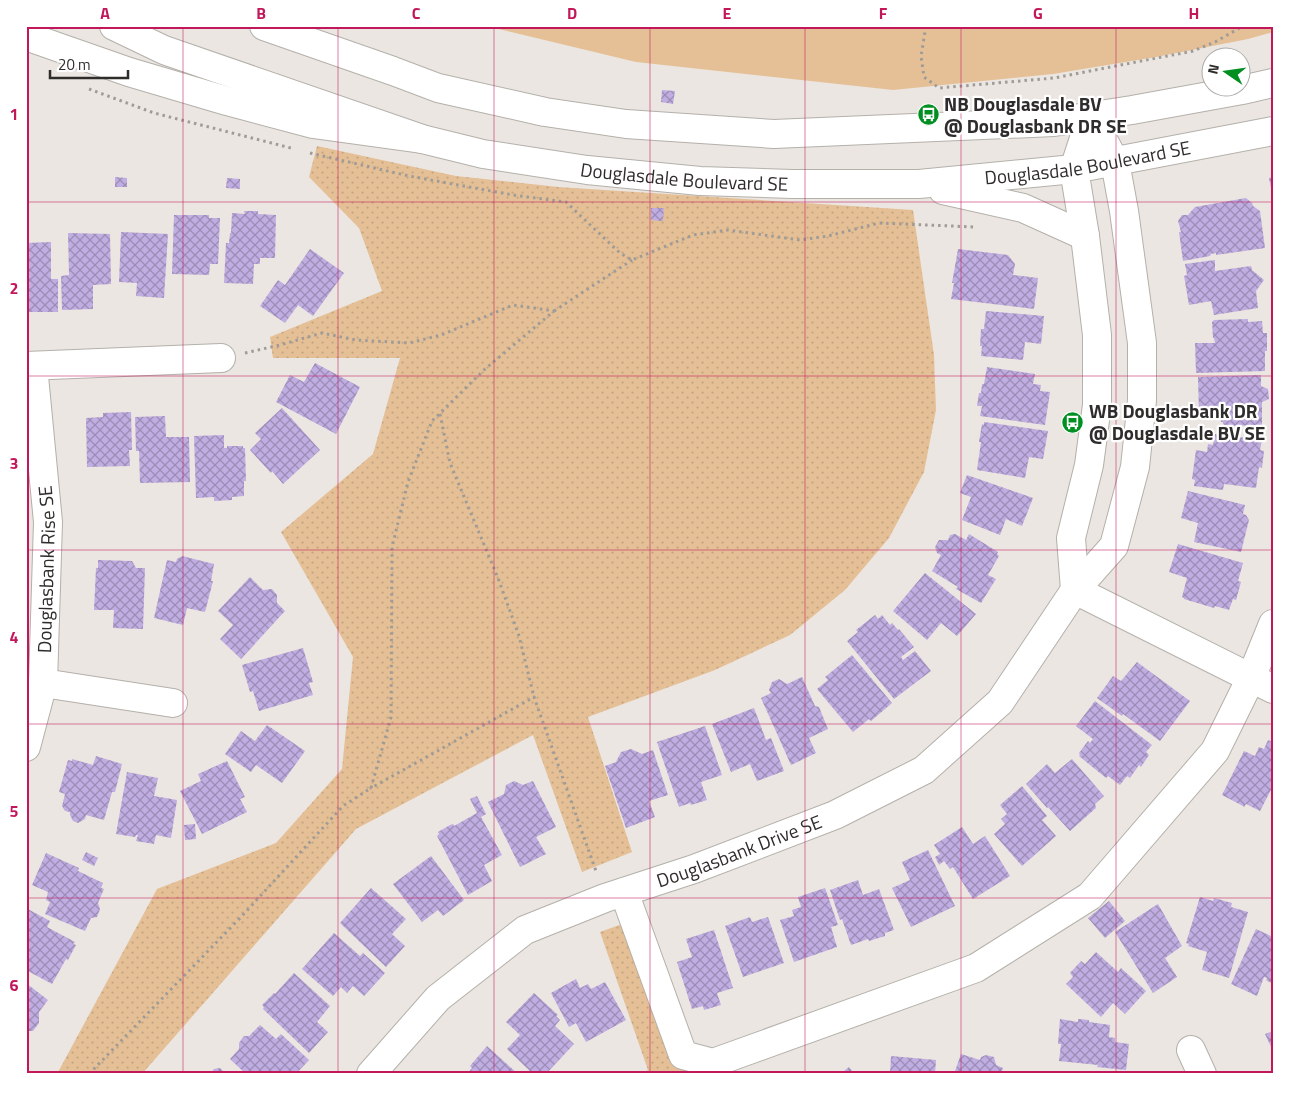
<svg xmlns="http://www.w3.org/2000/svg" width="1299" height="1100" font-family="'Titillium Web',sans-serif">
<defs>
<pattern id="park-dots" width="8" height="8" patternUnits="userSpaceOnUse" patternTransform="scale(1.25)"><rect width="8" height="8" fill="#e5c096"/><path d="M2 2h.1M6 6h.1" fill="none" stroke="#c5a581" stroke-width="1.8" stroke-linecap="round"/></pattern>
<pattern id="building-cross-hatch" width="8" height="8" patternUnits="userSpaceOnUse" patternTransform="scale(1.25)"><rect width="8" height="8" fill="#c0ade2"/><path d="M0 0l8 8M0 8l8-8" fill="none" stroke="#9c8db7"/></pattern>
</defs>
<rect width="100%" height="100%" fill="#ebe6e1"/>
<path fill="#e5c096" d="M486 26H1273V32L1248 39 1156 57 1053 74 893 90 636 62Z"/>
<path fill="url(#park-dots)" d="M317 146 456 176 558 187 913 210 934 355 936 410 924 472 889 538 845 590 790 635 715 670 588 717 632 852 582 872 533 735 356 829 142 1074H57L157 889 276 843 342 769 353 657 281 532 373 454 400 358H273L270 337 382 291 359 228 309 177Z
M622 924 675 1063 714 1074H639L648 1070 600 932Z"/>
<path fill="url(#building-cross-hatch)" d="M662 90 675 91 673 104 661 102Z
M115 177 127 178V187H115Z
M1273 177V193H1272L1269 178Z
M227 178 240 179V189L226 188Z
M1246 198 1252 203 1253 206 1260 211 1265 248 1216 255V253L1211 254 1210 256 1183 261 1179 232H1181L1178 221 1182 215H1188L1195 207Z
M651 208H664L663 221 651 220Z
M244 211H258V214L276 215 275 258H260V264H254L253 284 224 283 226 243H229L230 233H231L232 213 245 214Z
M174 215H209V218H220L218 264H210L209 275 172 274Z
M121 232 168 234 164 298 136 296 137 283 119 282Z
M68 233 110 234 111 284 93 285V309L62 310 61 276 69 275Z
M51 242V279H58V312H29V293H26V243Z
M310 249 344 273 313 316 298 305 285 323 260 306 278 280 285 285Z
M958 249 1008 255 1015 264 1013 275 1038 278 1034 309 951 299 954 283H952Z
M1215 260V271L1251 266 1252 270 1264 280 1256 291 1258 308 1214 315 1211 301 1189 305 1184 276 1187 275 1185 264Z
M986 311 1044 316 1041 344 1025 342 1023 360 981 356 982 346H980L981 329H984Z
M1248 319V322L1262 321 1263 333H1267V351H1265V371L1196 373 1195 343H1215L1214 338H1213L1212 322 1214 320Z
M315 363 360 387 336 434 276 402 290 375 304 382Z
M987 367 1035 374 1033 384 1041 385 1040 391 1050 392 1045 425 980 416 982 406H977L979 393H981L982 384H984Z
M1261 375V386L1268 389 1269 399 1262 402V425L1224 426 1223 422H1221V412L1199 413 1198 377Z
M282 408 320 450 283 484 272 471 271 473 250 450 261 439 255 433Z
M131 412 132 450H129L130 466 87 467 86 418 103 417V413Z
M165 416 166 437H189L190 482 140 483 139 451H136L135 417Z
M984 422 1048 431 1043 459 1029 457 1025 478 977 470 981 442H979L982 424 984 425Z
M1215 434 1262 440 1260 450 1264 451 1262 468 1259 467 1256 488 1224 484 1223 490 1194 486 1195 480 1192 479 1196 450 1207 452 1208 444 1213 445Z
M224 435V448H227V446H243V448H245L246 481H244V496L232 497V500L214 501V497L196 498 194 436Z
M967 475 1033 498 1022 526 1006 519 1000 535 962 520 971 497 960 493Z
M1188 491 1245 505 1243 514 1246 515 1249 520 1241 552 1194 542 1198 523 1181 518Z
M955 534 966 540 969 534 998 552 997 554 999 556 988 575 996 579 981 603 956 589 958 587 932 571 941 555 937 553 935 547 939 540H948L950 535Z
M1178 544 1243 563 1238 581 1241 582 1236 600 1233 599 1229 610 1215 606 1214 608 1184 599V598L1182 597 1187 578 1169 572Z
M182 556 214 564 211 581H213L205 612 187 608 183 625 154 618 167 560 176 562 177 559Z
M98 560 132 561 136 568H145L143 629 113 628 114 610H94L96 568H98Z
M925 573 976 614 957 636 941 623 927 640 893 611Z
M250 577 263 590 272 589 277 595V603L285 611 241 659 220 639 233 625 218 611Z
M875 615 878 619 882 615 890 625 892 623 898 630 899 629 914 647 901 657 903 660 915 651 931 671 894 699 847 641 858 632 856 630Z
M303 648 313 682 309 683 313 695 259 711 253 691 250 692 242 665Z
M852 655 892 703 871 721 869 719 853 732 817 689 828 680 825 677Z
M1137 662 1190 701 1160 741 1123 714 1122 716 1097 698 1113 676 1121 681Z
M802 677 815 706 819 707 828 729 809 738 816 753 791 765 761 698 771 693 769 690 772 682 779 679 787 684Z
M1095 701 1152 745 1146 752 1149 755 1141 767 1139 765 1130 778 1127 776 1120 785 1108 776 1106 778 1079 756 1080 755 1079 753 1088 741 1090 743 1093 739 1076 726Z
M754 708 766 740 771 738 784 771 757 781 750 764 731 772 712 724Z
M267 725 305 751 282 783 256 765 251 772 225 754 241 731 255 741Z
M705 726 722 775 701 782 707 800 691 805 690 803 679 807 657 742Z
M1268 740 1273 742V786L1260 811 1246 804 1244 807 1243 806 1222 795 1244 751 1255 756 1259 747 1264 749Z
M631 749 642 754 653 750 668 795 649 801 655 817 626 828 605 766 616 762 621 752Z
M96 756 122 764 115 792H112L104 820 86 815 85 819 78 823 73 821 70 815V812L65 811 62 806 65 794 59 792 68 760 72 761V759L93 765Z
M1072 759 1104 796 1095 804 1096 808 1070 831 1048 807 1047 808 1026 784 1047 764 1055 773Z
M227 761 245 797 240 799 247 812 202 834 180 791 201 781 198 774Z
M127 772 158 778 154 796 177 800 171 838 156 835 154 844 136 841 138 835H136L135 837 116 834Z
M514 781 523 785 533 781 556 827 536 837 546 854 520 867 488 802 504 794 506 785Z
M1022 786 1047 816 1042 820 1056 836 1022 866 994 834 1005 824 1001 819 1007 814 1000 805Z
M477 796 486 814 481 817 502 855 484 865 492 881 468 895 437 836 439 834 438 832 450 825 453 824 454 826 477 813 470 799Z
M195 824 196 839 185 840 184 825Z
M962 827 973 844 985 836 1010 876 973 899 953 867 950 869 944 861 939 865 935 857 940 854 934 845Z
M928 850 955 906 911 927 892 888 910 880 902 862Z
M86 852 98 858 94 866 82 860Z
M46 853 79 868 78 871 103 883 101 888 104 889 98 903 100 909 97 917 91 918 85 931 45 914 50 902 46 900 48 892 32 885Z
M431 856 464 900 443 916 438 910 422 922 393 884Z
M858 880 863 895 879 889 894 930 885 933V936L869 941 868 939 851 945 842 919 840 920 830 890Z
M371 888 406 919 392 934 405 946 386 967 340 923Z
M825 888 838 925 831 927 837 947 794 962 780 920 794 916 792 910 801 907 798 897Z
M1200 897 1213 901 1214 898 1232 903 1231 907 1248 912 1229 978 1202 970 1207 952 1188 946 1189 944 1186 943Z
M1109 901 1125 921 1105 938 1088 918Z
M1158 904 1182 946 1165 958 1177 977 1153 993 1115 932Z
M26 908 50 921 47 927 75 942 73 944 76 945 68 960 66 959 52 984 26 970Z
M750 917 752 922 768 917 784 963 743 977 725 926Z
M1256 929 1273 937V984L1266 980 1267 978 1264 977 1257 996 1231 984Z
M714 930 733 988 717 993 721 1005 704 1010 703 1006 692 1009 677 962 692 957 686 939Z
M334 933 360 956 363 953 385 973 364 996 353 986 347 993 341 987 333 996 302 969Z
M1096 952 1118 972 1121 968 1146 991 1125 1014 1113 1003 1101 1017 1066 984 1073 977 1070 973 1081 961 1085 964Z
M294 973 330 1006 317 1022 328 1032 309 1053 263 1009 264 1007 262 1005 274 993 275 994Z
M576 979 580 988 588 984 591 989 605 982 626 1020 586 1042 576 1023 569 1027 551 993Z
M26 983 48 1000 39 1012V1023L33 1031H26Z
M534 993 558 1015 556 1016 560 1020 555 1026 574 1044 546 1074H533L507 1049 520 1035 506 1022Z
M1060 1019 1078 1022V1019L1089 1020V1022L1110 1025 1109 1037 1115 1038V1042L1129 1044 1126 1070 1097 1067 1098 1065 1059 1061 1061 1044H1058Z
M260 1025 276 1039 281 1034 309 1060 296 1074H246L230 1059 239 1049V1043L244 1036H249Z
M1273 1031V1051L1265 1034Z
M487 1046 518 1074H467L472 1068 470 1066Z
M961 1054 980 1060 981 1057 986 1055 994 1057 996 1065 1003 1068 1001 1074H954Z
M891 1056 936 1060 935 1074H890Z
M849 1067 854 1074H834L837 1071H844Z
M220 1068 226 1074H200L202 1071 211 1073 214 1069Z"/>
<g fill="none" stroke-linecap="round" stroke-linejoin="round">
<defs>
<g id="minor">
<path id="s1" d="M114 26 164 50 422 139 483 154 587 170 700 181 792 184H919L1074 169 1273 131"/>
<path d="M264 26 393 71 438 88 545 112 626 124 774 134 1054 122 1132 110 1242 90 1273 83"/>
<path d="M943 190 1023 208 1085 236"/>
<path d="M26 366 221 358"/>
<path d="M1075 590 1071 538 1089 465 1097 405V335L1085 236 1074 169 1091 117"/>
<path d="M1075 590 1273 689"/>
<path d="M43 683 173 703"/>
<path id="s2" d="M26 747 43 683 48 522 33 366"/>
<path d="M624 892 683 1055 713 1063 976 968 1090 896 1215 751 1251 678 1273 624"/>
<path d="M1191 1050 1202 1074"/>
<path id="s3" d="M371 1074 438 998 525 930 605 898 694 869 835 815 924 770 1000 702 1075 590 1114 546 1135 467 1142 400V343L1124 211 1115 162 1091 117"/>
</g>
<path id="highway" d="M26 36 129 72 227 101 313 124 422 139"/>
</defs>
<use href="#minor" stroke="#b4b0aa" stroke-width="30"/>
<use href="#highway" stroke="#b4b0aa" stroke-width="30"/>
<path stroke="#9f9b97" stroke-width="3" stroke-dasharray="2.5 4" stroke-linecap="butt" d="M926 26 921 56 924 77 939 88 1054 78 1193 51 1215 42 1243 26
M89 89 154 113 291 148
M310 153 409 176 513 195 566 202 620 253 632 260 693 235 728 230 800 240 828 236 879 223 975 227
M554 311 632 260
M245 353 280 345 322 333 356 340 409 343 441 335 513 305 554 311 485 369 432 421 408 482 392 547 391 717 371 788 534 697 597 874
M440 414 450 463 498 578 519 636 534 697
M89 1074 241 917 343 806 371 788"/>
<use href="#minor" stroke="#fff" stroke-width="28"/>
<use href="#highway" stroke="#fff" stroke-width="28"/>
</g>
<path fill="none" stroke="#c2185b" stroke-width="1" stroke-opacity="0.55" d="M183 26V1074M338 26V1074M494 26V1074M650 26V1074M805 26V1074M961 26V1074M1116 26V1074M26 202H1273M26 376H1273M26 550H1273M26 724H1273M26 898H1273"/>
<defs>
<symbol id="bus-disc" viewBox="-11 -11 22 22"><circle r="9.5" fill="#018f22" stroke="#fff"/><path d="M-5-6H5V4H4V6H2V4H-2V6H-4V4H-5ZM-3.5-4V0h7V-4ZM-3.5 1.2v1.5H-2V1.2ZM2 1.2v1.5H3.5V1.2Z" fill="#fff"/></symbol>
</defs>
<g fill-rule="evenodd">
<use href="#bus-disc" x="916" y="102" width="25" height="25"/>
<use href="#bus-disc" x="1060" y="410" width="25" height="25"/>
</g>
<g text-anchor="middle" stroke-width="4.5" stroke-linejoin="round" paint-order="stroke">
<g font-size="19" font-weight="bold" fill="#2f2d2b" stroke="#fff" text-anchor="start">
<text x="944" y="111">NB Douglasdale BV<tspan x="944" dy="22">@ Douglasbank DR SE</tspan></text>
<text x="1089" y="418">WB Douglasbank DR<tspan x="1089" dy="22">@ Douglasdale BV SE</tspan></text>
</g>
<g font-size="19" fill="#2f2d2b" stroke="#fff">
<text dy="7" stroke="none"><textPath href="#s1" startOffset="999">Douglasdale Boulevard SE</textPath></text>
<text dy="7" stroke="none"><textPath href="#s1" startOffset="594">Douglasdale Boulevard SE</textPath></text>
<text dy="7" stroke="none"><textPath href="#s2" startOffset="180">Douglasbank Rise SE</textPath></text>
<text dy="7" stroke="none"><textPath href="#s3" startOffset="440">Douglasbank Drive SE</textPath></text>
</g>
</g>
<rect width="1299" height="1100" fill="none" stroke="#ffffff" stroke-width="55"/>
<g transform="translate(1226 72) rotate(283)"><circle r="24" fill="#ffffff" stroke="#acabaa"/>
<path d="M0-4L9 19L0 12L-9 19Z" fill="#018f22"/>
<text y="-8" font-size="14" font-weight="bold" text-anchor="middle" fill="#2f2d2b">N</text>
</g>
<path d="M50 70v8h78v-8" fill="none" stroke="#2f2d2b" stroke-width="2.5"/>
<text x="58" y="70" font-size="15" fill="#2f2d2b" stroke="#ffffff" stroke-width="4" paint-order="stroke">20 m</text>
<rect x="28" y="28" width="1244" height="1044" fill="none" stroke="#c2185b" stroke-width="2"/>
<g font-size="16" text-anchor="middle" font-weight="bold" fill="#c2185b">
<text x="105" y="19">A</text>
<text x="261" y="19">B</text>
<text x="416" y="19">C</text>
<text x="572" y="19">D</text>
<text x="727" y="19">E</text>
<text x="883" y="19">F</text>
<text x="1038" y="19">G</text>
<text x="1194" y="19">H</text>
<text x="14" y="120">1</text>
<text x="14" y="294">2</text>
<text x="14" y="469">3</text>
<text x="14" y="643">4</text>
<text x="14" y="817">5</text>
<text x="14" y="991">6</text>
</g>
</svg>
